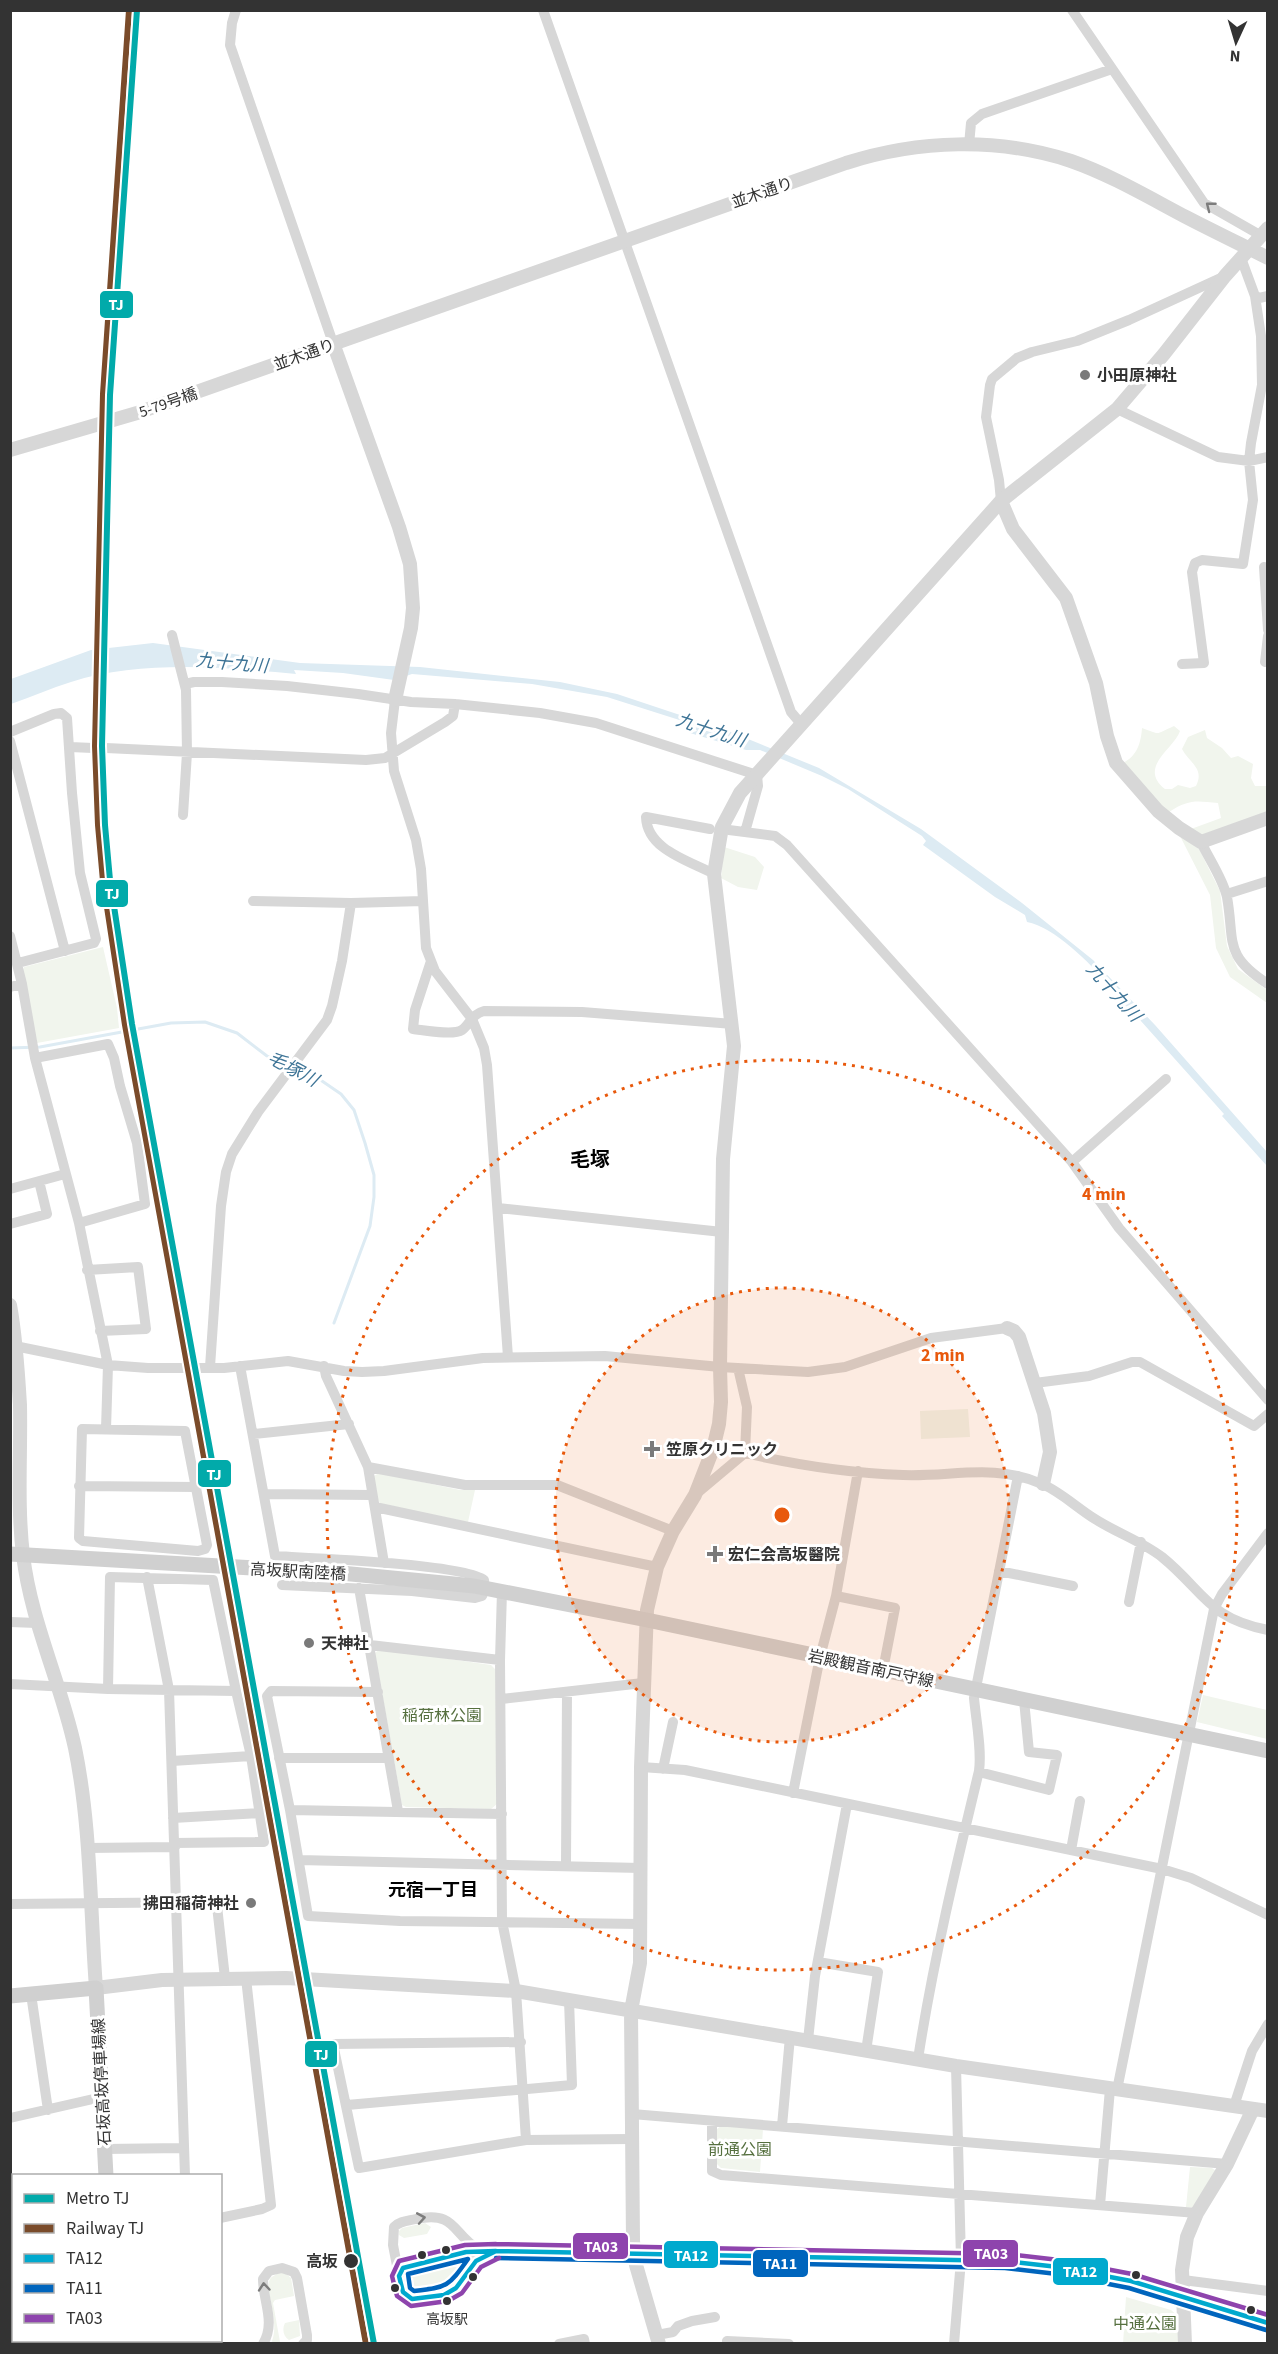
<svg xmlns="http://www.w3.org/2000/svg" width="1278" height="2354" font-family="'Source Sans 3','Noto Sans JP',sans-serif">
<rect width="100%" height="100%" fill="#fff"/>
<path fill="#f1f5ed" d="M1174 726 1180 731C1175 748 1137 767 1165 789H1172L1178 785 1190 788 1196 786C1205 768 1189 763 1182 749L1188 737 1205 730 1207 738 1222 748 1231 758 1238 756 1253 764 1251 778 1255 786H1267V812L1201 836 1191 829 1221 818 1218 803C1196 801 1189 799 1169 812L1161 807 1123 763C1137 756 1141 743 1142 728 1162 735 1154 735 1174 726Z
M1179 834 1199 849 1220 891 1227 946 1238 969 1267 990V1003L1230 977 1216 948 1210 895Z
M724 847 755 857 764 867 757 890 738 887 721 878Z
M103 947 117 1008 119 1028 37 1043 23 970 24 967Z
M968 1409 970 1437 921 1439 920 1411Z
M379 1473 460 1490H475L468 1522 381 1504 378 1500 374 1476Z
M380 1649 491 1665 496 1670 497 1804 491 1809 406 1807 402 1805 375 1653Z
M1203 1695 1267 1710V1739L1197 1722Z
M721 2126 763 2129 760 2172 721 2168 716 2163 717 2129Z
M1190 2167 1212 2168 1216 2171 1194 2208 1186 2207Z
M425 2223 431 2227 427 2234 404 2238 399 2235V2231L402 2228Z
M464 2257 467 2259 445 2286 420 2291 412 2286 411 2277 417 2270Z
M278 2273H285L291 2278 294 2296 275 2300 273 2303 280 2342 273 2343 272 2341C280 2321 264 2290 270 2279 272 2276 276 2275 278 2273Z
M1126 2297 1171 2310 1178 2316 1179 2343 1123 2344Z
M299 2320 300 2336 289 2340C283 2336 282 2329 285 2323Z"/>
<path fill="#ddebf3" d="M153 643 300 663 420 667 560 682 617 694 731 732 819 768 921 829 1022 903 1093 960 1155 1025 1267 1152V1166L1222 1116 1224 1114 1132 1011C1120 1004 1116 994 1108 984 1090 963 1054 927 1027 922L1025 915 995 897 923 845 926 841 922 836 848 789 822 776 760 750H746L690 733 697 731 692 724 607 697 532 684 412 674 394 680 343 673 294 670 296 674C225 667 140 660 71 682 51 688 31 697 11 704V679L91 650Z"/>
<path fill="#fff" d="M108 645 107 678 94 680V647Z"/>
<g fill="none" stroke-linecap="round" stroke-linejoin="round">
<path stroke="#ddebf3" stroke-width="3" d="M10 1048 40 1047 171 1023 205 1022 237 1033 267 1056 322 1081 341 1094 354 1110 365 1143 374 1175V1197L370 1226 334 1323"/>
<path stroke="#d7d7d7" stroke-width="10" d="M236 10 232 23 230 45 333 343
M543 10 791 712 802 725
M1072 10 1204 203 1260 235
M969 145 971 123 982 114 1112 69
M1241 258 1255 296 1259 298 1268 296
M1117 409 1218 457 1249 461 1268 457
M1001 501 999 480 986 417 990 385 992 379 1017 358 1032 352 1077 341 1129 320 1225 276
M1264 567 1268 630
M172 635 186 690 187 753 183 815
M1265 662 1268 636
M1182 664 1204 663 1192 572 1195 563 1202 560 1243 564 1253 500 1249 461 1251 443 1262 385 1261 336 1255 296
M185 684 194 682H222L287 686 358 694 411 702 455 704 540 713 596 723 757 775 758 786 745 832
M395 700 391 733 394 771 416 840 421 869 426 948 435 971 472 1019 484 1048 487 1065 508 1357
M10 732 54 714 61 713 67 718 72 793 80 873 96 939 94 943 18 963
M10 741 65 951
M70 747 93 748
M106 748 366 760 385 758 445 722 453 716 455 704
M710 829 646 817C647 850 690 861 714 874
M729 830 775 836 787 845 1072 1162 1119 1228 1268 1400
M1201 842C1209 859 1223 879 1227 897 1235 942 1223 955 1268 984
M1227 894 1268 881
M253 901 351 903 423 901
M10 936 22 984 10 987
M431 961 415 1010 413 1029C423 1030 453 1036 462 1030 470 1024 472 1014 484 1011L582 1012 733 1024
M22 984 35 1058 79 1223 108 1365 106 1429
M35 1058 108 1044 114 1058 120 1086 137 1143 145 1204 79 1223
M1072 1162 1166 1079
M10 1189 65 1174
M498 1208 722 1232
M10 1224 47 1214 39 1181
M87 1270 138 1267 146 1329 100 1331
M10 1345 108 1365 148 1368H224L288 1361 344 1371 362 1372 384 1371 483 1358 605 1356 720 1367 808 1372 845 1367 931 1338 1007 1328
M240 1366 275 1556C309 1558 466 1564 484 1580L485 1589 482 1596 475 1598 412 1591 282 1585
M324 1366 326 1376 368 1467 384 1563
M210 1367 221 1206 226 1172 232 1154 258 1112 327 1020 332 1006 342 961 351 903
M738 1368 747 1407 745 1453
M1035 1383 1089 1376 1132 1362H1140L1254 1426 1268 1414
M82 1429 185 1431 207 1545 205 1549 198 1551 83 1541 79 1538Z
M254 1434 349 1424
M368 1467 465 1485H557L673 1531
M79 1486 197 1487
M264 1494 372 1495
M695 1495 745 1453C797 1465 850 1473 903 1475 952 1477 994 1463 1042 1484 1061 1492 1077 1508 1095 1519 1117 1533 1141 1541 1162 1557 1204 1591 1207 1618 1268 1630
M375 1507 657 1567
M999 1571 1073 1586
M147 1577 169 1690 185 2176
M359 1588 398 1811
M836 1596 895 1608 883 1670
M1129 1602 1141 1542
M10 1622 37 1623
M370 1645 500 1660 502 1921 516 1991 526 2140
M500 1660 502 1591
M10 1684 108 1689 236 1691 213 1580 110 1577 108 1689
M378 1692 271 1691 267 1696 290 1810 308 1916 400 1921 641 1924
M502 1699 643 1683
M279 1758H389
M172 1761 251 1756
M641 1767 685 1770 1162 1869 1191 1878 1268 1915
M663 1769 673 1722
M979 1772 1049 1790 1057 1755 1029 1752 1024 1700
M793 1793 820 1657 836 1596 858 1471
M290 1810 502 1814
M173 1818 260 1813
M175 1843 264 1842 251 1756 236 1691
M87 1848 175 1847
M1071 1850 1080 1801
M299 1860 641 1868
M566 1866 567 1692
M10 1904 212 1902 217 1906 225 1978
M818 1962 878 1972 866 2051
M31 1994 48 2110
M808 2040 815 1976 847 1804
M521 2042 333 2044 359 2168 526 2140 631 2139
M918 2059C933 1962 956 1866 979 1771 982 1750 976 1720 974 1698L1018 1476
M1117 2090 1214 1609 1222 1594 1268 1533
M347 2105 572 2085 569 2000
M1234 2106 1252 2051 1268 2024
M632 2114 1227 2164
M10 2118 102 2097
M712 2121V2171L721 2175 1197 2213
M782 2126 790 2037
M104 2149 184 2148
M1100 2205 1110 2089
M220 2218 262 2209 271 2205 246 1978
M496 2251 476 2261 456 2288 444 2295 412 2299 403 2292 399 2276 403 2268 409 2266 466 2252Z
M10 2257H14
M399 2276 393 2245 394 2227C400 2221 408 2221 416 2219 457 2211 451 2233 479 2250
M1183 2280 1268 2291
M10 2310H14
M657 2335 673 2332 678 2326 692 2321 715 2317
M188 2340V2344
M263 2344C276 2322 263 2302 263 2279L269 2271 282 2268 294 2272 297 2278 307 2335V2340L303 2344
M559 2344 584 2339 585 2344
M728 2344 727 2341 789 2344
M954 2344 961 2260 956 2066"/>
<path stroke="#d7d7d7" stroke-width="14" d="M333 343 399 527 410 564 413 608 411 628 395 700
M10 450 137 413 846 163C918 140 998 137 1071 161 1111 175 1148 197 1186 217 1213 231 1240 244 1268 258
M1001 501 1013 529 1066 598 1096 683 1107 736 1116 763 1158 811 1179 828 1201 842 1268 818
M10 1305C16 1338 18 1371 20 1405 21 1455 17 1505 23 1555 31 1622 61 1683 75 1748 91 1826 90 1908 96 1988L162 1980 286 1978 516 1991 956 2066 1268 2111
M1007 1328 1014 1331 1019 1337 1044 1413 1050 1452 1043 1484
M496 2251 1006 2261 1058 2267 1131 2281 1268 2323
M659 2344 636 2265 633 2241 631 2011 640 1963 641 1767 647 1610 657 1567 673 1531 695 1495 713 1449 719 1424 721 1402 720 1367 723 1159 734 1046 714 874 722 827 740 793 1001 501 1117 409 1164 354 1225 276 1268 228
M1185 2344 1182 2270 1187 2237 1197 2213 1227 2164 1253 2109"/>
<path stroke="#d0d0d0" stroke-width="15" d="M10 1554 341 1573 474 1586 647 1620 1268 1751
M10 1996 96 1988 106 2176
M114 2340V2344"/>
<path stroke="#bebebe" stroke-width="3" stroke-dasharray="6 4.5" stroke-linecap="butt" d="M284 1854 293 1960"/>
<defs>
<path id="bus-1" d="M496 2251 1006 2261 1058 2267 1131 2281 1268 2323
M496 2251 476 2261 456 2288 444 2295 412 2299 403 2292 399 2276 403 2268 466 2252Z"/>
<path id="bus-2" d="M496 2258 1005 2268 1057 2274 1129 2288 1266 2330
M468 2259C448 2287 448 2287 414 2291L410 2288 408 2274Z"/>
<path id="bus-3" d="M496 2244 1007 2254 1059 2260 1132 2274 1268 2315
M496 2244 465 2245 399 2261 392 2276 397 2296 411 2306 448 2301 462 2293 481 2267 499 2258"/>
</defs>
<use href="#bus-1" stroke="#fff" stroke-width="9"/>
<use href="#bus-2" stroke="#fff" stroke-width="9"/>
<use href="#bus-3" stroke="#fff" stroke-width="9"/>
<use href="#bus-1" stroke="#00a9ce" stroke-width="4.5"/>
<use href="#bus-2" stroke="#0065bd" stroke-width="4.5"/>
<use href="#bus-3" stroke="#8e44ad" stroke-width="4.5"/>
<defs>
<path id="rail-1" d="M129 10 103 394 95 746 98 825 103 881 125 1025 366 2344"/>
</defs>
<use href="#rail-1" stroke="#fff" stroke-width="10"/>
<use href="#rail-1" stroke="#7a4b2a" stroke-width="6"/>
<defs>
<path id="metro-1" d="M137 10 110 395 102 746 105 825 110 880 132 1024 374 2344"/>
</defs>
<use href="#metro-1" stroke="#fff" stroke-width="10"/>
<use href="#metro-1" stroke="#01aaaa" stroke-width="6"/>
</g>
<defs><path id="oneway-chevron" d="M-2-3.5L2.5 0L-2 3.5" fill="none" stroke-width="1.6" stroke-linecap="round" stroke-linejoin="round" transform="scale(1.5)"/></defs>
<g stroke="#7d7d7d">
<use href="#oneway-chevron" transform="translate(1210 206) rotate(-142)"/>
<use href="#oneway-chevron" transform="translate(421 2218) rotate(-10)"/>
<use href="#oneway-chevron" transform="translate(264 2287) rotate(-95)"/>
</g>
<circle cx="782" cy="1515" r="227" fill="#e8590c" fill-opacity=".12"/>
<g fill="none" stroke="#e8590c" stroke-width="3" stroke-dasharray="3 6">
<circle cx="782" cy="1515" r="227"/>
<circle cx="782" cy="1515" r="455"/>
</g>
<g fill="#7a7a7a" stroke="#fff" stroke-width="2">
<circle cx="1085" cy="375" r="6"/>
<path d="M649 1440h6v6h6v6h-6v6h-6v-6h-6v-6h6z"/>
<path d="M712 1545h6v6h6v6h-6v6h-6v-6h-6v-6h6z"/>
<circle cx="309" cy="1643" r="6"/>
<circle cx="251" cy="1903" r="6"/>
</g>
<g fill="#333" stroke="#fff" stroke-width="2">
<circle cx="446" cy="2250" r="5"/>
<circle cx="422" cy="2255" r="5"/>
<circle cx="351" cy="2261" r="8"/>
<circle cx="1136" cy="2275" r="5"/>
<circle cx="473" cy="2277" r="5"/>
<circle cx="395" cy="2288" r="5"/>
<circle cx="447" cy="2301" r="5"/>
<circle cx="1251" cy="2310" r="5"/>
</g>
<g text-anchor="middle" stroke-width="6" stroke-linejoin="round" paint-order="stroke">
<g font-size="14" fill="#333" stroke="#fff">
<text x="447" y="2324">高坂駅</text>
</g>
<g font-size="16" fill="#333" stroke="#fff">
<text transform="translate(762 192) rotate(-19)" y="6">並木通り</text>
<text transform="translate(304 354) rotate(-20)" y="6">並木通り</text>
<text transform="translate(168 402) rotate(-19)" y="6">5-79号橋</text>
<text transform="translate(298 1571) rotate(3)" y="6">高坂駅南陸橋</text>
<text transform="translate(871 1668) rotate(12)" y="6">岩殿観音南戸守線</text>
<text transform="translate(101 2082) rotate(-93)" y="6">石坂高坂停車場線</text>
</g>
<g font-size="16" font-weight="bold" fill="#333" stroke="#fff" text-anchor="start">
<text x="1097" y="381">小田原神社</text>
<text x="666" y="1455">笠原クリニック</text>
<text x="728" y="1560">宏仁会高坂醫院</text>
<text x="321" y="1649">天神社</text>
<text x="239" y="1909" text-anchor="end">拂田稲荷神社</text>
</g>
<g font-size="16" fill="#56703f" stroke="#fff">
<text x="442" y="1721">稲荷林公園</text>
<text x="740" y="2155">前通公園</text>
<text x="1145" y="2329">中通公園</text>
</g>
<g font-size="16" font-weight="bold" fill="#333" stroke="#fff" text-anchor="end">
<text x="338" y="2267">高坂</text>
</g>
<g font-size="18" font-style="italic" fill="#3f7597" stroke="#fff">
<text transform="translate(232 663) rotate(5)" y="6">九十九川</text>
<text transform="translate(711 730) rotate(18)" y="6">九十九川</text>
<text transform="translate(1114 992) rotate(48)" y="6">九十九川</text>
<text transform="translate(293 1069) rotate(28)" y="6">毛塚川</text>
</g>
<g font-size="18" font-weight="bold" fill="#000" stroke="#fff">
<text x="433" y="1896">元宿一丁目</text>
</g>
<g font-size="20" font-weight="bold" fill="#000" stroke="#fff">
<text x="590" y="1166">毛塚</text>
</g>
</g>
<circle cx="782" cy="1515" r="9" fill="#e8590c" stroke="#fff" stroke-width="3"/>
<g font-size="18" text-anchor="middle" font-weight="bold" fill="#e8590c" stroke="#fff" stroke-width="6" stroke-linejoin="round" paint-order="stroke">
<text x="1104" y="1200">4 min</text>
<text x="943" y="1361">2 min</text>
</g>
<g stroke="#fff" stroke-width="2">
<rect x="99" y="290" width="35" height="29" rx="6" fill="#01aaaa"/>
<rect x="95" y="879" width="34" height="29" rx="6" fill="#01aaaa"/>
<rect x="197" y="1459" width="35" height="29" rx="6" fill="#01aaaa"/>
<rect x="304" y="2040" width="34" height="28" rx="6" fill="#01aaaa"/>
<rect x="572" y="2232" width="57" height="28" rx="6" fill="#8e44ad"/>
<rect x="962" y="2239" width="57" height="29" rx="6" fill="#8e44ad"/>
<rect x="663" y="2240" width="56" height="29" rx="6" fill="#00a9ce"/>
<rect x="752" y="2249" width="57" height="29" rx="6" fill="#0065bd"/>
<rect x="1052" y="2257" width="57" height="29" rx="6" fill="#00a9ce"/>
</g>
<g font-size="16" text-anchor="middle" font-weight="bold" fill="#fff">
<text x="116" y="310">TJ</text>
<text x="112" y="899">TJ</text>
<text x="214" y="1480">TJ</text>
<text x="321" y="2060">TJ</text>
<text x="601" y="2252">TA03</text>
<text x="991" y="2259">TA03</text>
<text x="691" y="2261">TA12</text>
<text x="780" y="2269">TA11</text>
<text x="1080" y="2277">TA12</text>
</g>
<rect width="1278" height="2354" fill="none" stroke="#333333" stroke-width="24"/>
<rect x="12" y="2174" width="210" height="168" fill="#ffffff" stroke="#adadad" stroke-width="1.5"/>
<rect x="24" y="2194" width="30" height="9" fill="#01aaaa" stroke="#adadad" stroke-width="1.5"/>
<text x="66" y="2204" font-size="18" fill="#333333">Metro TJ</text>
<rect x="24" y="2224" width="30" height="9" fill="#7a4b2a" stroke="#adadad" stroke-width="1.5"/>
<text x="66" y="2234" font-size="18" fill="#333333">Railway TJ</text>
<rect x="24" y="2254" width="30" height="9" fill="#00a9ce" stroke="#adadad" stroke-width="1.5"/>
<text x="66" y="2264" font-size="18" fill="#333333">TA12</text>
<rect x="24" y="2284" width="30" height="9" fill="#0065bd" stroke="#adadad" stroke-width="1.5"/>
<text x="66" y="2294" font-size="18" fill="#333333">TA11</text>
<rect x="24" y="2314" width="30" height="9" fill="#8e44ad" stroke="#adadad" stroke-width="1.5"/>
<text x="66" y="2324" font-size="18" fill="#333333">TA03</text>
<g transform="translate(1236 42) rotate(184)" stroke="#ffffff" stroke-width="4.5" paint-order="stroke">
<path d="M0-4.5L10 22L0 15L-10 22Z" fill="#333333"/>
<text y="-9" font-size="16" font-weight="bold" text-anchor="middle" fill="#333333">N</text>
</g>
</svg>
